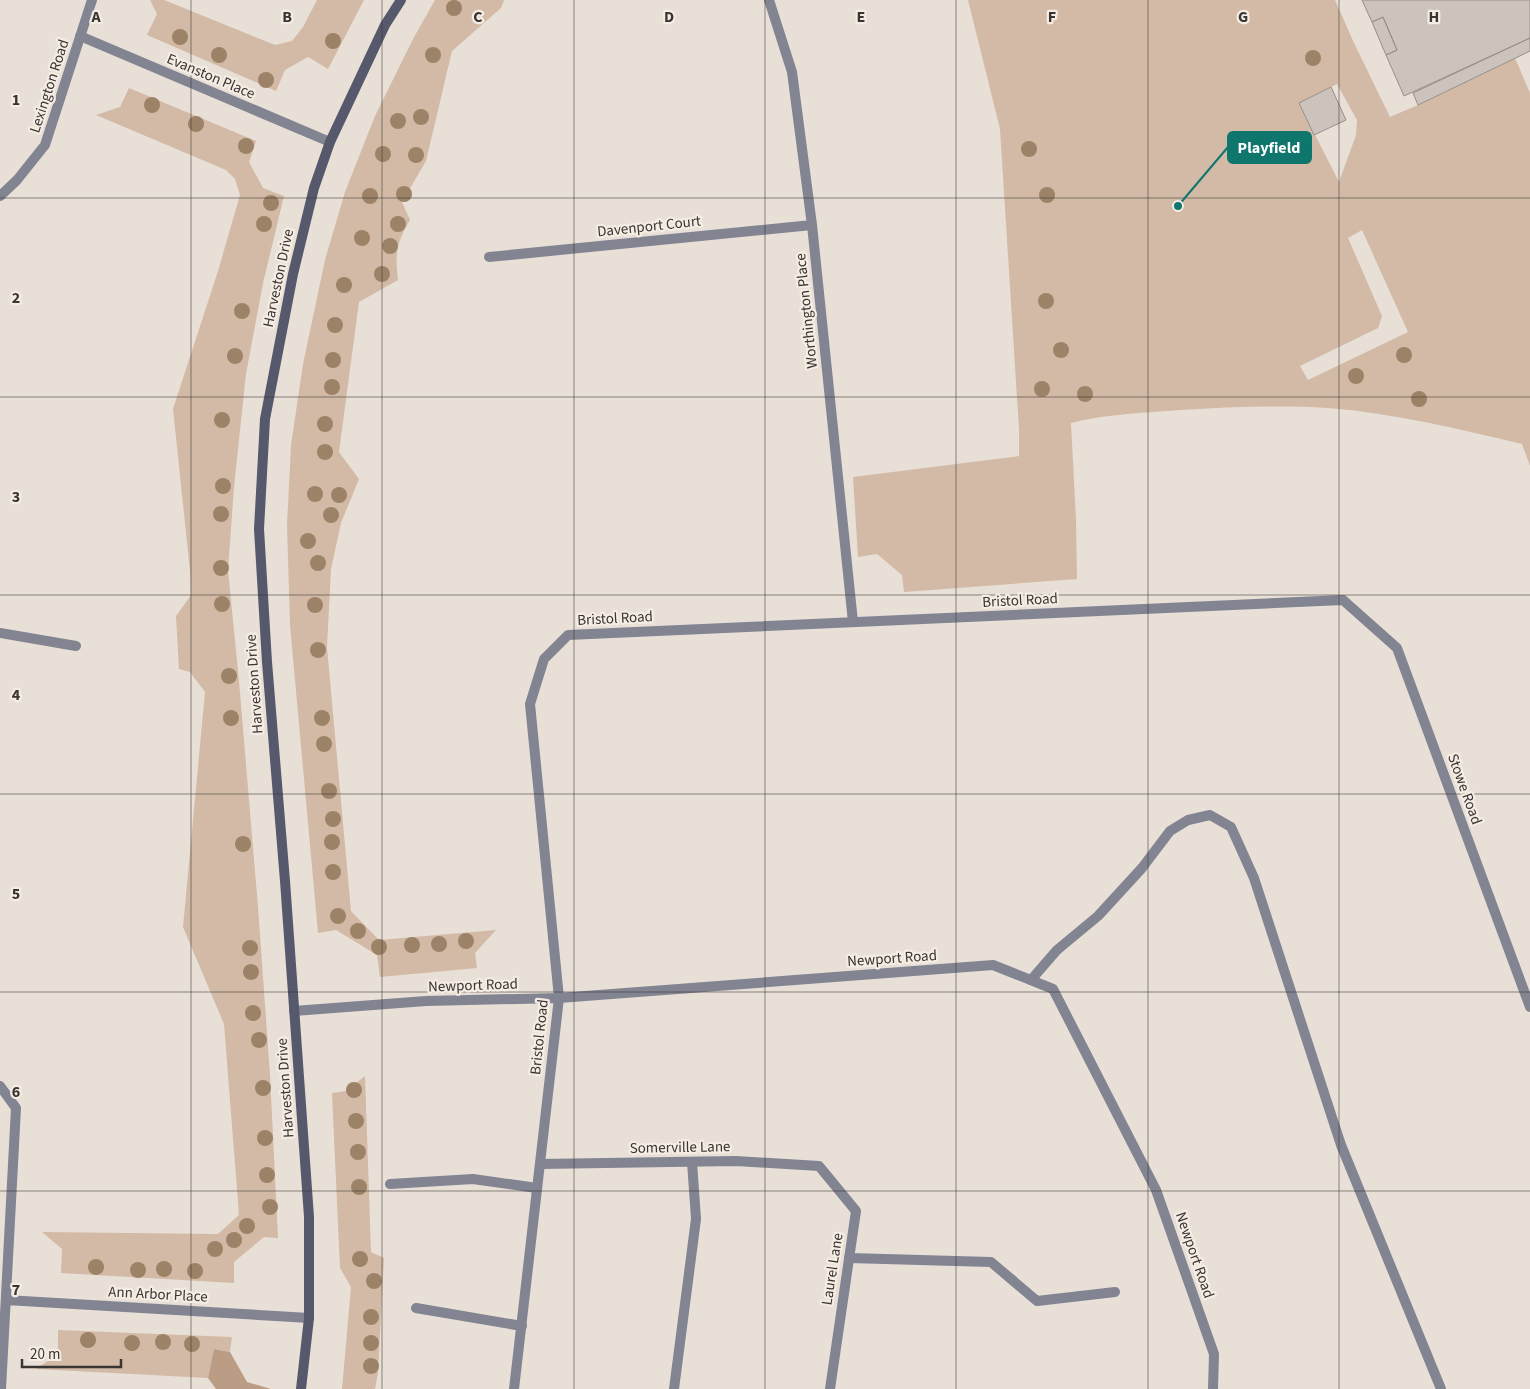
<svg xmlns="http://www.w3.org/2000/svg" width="1530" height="1389" font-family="'Source Sans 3',sans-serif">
<rect width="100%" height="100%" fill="#e8dfd7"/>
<path fill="#d2baa6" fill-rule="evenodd" d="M150 0H164L275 45 292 41 303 27 317 0H364L328 69 308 57 285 70 276 91 147 35 157 14Z
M435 0H504L501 8 452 51 426 161 402 202 410 220C396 244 395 253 398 280L359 302 339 452 359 479 341 523 331 569 327 647 351 911 379 940 496 930 475 953 477 968 380 977 377 955 336 930 318 933 290 625 287 525 291 445 303 364 325 260 345 192 375 116 413 39Z
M968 0H1335L1354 43 1390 117 1418 105 1515 58 1530 93V466L1522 444C1458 429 1394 413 1328 408 1278 405 1230 407 1180 410 1144 413 1106 414 1071 423L1076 520 1077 579 904 592 902 575 877 554 858 557 853 477 1019 456V430L1000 129ZM1337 84 1357 120 1356 135 1339 182 1299 103ZM1362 230 1408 332 1308 380 1300 366 1378 328 1382 316 1348 238Z
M129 88 256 141 249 162 263 188 284 196 263 283 246 374 234 487 228 570 239 681 258 907 270 1075 278 1238 264 1237 234 1262V1283L61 1273 62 1249 42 1232 218 1234 239 1215 224 1024 183 927 205 692 190 672 179 669 176 616 191 595 190 571 173 409 218 271 240 195 235 179 226 170 96 115 120 107Z
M365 1076 371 1252 384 1258 378 1373 375 1389H342L351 1287 340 1268 332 1093 346 1091Z
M58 1330 232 1337 230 1352 214 1349 208 1378 36 1369 58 1354Z"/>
<path fill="#ba9d84" d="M214 1349 230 1352 247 1382 271 1389H216L208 1378Z"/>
<path fill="#ccc3bc" stroke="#978f88" d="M1362 0H1530V38L1404 96 1386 55 1397 50 1383 17 1372 22Z
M1383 17 1397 50 1386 55 1372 22Z
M1530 38V51L1418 105 1413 93Z
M1331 87 1346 120 1314 135 1299 103Z"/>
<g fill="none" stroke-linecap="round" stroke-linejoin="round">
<path stroke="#828492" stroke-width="10" d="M1031 980 1057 950 1098 916 1142 868 1170 831 1188 820 1210 815 1231 827 1254 878 1341 1145 1441 1389
M390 1184 473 1179 537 1188
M849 1258 991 1262 1037 1301 1115 1292
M416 1308 522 1326
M674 1389 696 1219 692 1162"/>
<path stroke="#828492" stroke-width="10" d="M769 0 792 72 812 225 853 622
M80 36 330 142
M0 196 17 180 45 145 92 0
M489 257 812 225
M0 633 76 646
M294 1011 426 1001 559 998 993 965 1053 989 1156 1190 1214 1354 1213 1389
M0 1086 16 1108 1 1389
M540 1164 736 1161 819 1166 856 1211 830 1389
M6 1300 309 1318
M514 1389 559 998 530 704 544 659 568 635 1343 600 1397 648 1530 1007"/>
<path stroke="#56586c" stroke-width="10" d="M301 1389 309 1318V1217L285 881 267 662 259 529 265 419 293 274 314 188 330 142 385 25 401 0"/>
</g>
<g fill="#9c8266">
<circle cx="454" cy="8" r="8"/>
<circle cx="180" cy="37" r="8"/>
<circle cx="333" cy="41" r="8"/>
<circle cx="219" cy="55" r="8"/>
<circle cx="433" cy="55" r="8"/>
<circle cx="1313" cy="58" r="8"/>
<circle cx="266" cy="80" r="8"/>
<circle cx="152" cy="105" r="8"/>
<circle cx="421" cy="117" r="8"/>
<circle cx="398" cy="121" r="8"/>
<circle cx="196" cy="124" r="8"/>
<circle cx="246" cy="146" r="8"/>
<circle cx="1029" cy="149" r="8"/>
<circle cx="383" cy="154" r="8"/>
<circle cx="416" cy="155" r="8"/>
<circle cx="404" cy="194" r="8"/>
<circle cx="1047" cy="195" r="8"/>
<circle cx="370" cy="196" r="8"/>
<circle cx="271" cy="203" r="8"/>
<circle cx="264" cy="224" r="8"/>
<circle cx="398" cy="224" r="8"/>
<circle cx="362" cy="238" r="8"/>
<circle cx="390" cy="246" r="8"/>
<circle cx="382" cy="274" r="8"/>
<circle cx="344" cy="285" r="8"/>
<circle cx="1046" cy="301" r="8"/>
<circle cx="242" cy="311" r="8"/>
<circle cx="335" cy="325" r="8"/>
<circle cx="1061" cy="350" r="8"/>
<circle cx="1404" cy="355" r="8"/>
<circle cx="235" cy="356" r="8"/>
<circle cx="333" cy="360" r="8"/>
<circle cx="1356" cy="376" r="8"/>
<circle cx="332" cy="387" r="8"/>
<circle cx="1042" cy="389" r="8"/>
<circle cx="1085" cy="394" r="8"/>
<circle cx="1419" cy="399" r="8"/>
<circle cx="222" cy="420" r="8"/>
<circle cx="325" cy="424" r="8"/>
<circle cx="325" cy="452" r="8"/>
<circle cx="223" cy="486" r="8"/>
<circle cx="315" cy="494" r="8"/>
<circle cx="339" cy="495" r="8"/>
<circle cx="221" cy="514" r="8"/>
<circle cx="331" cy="515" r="8"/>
<circle cx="308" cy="541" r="8"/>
<circle cx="318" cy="563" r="8"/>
<circle cx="221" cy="568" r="8"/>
<circle cx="222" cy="604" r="8"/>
<circle cx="315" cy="605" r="8"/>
<circle cx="318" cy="650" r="8"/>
<circle cx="229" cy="676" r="8"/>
<circle cx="231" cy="718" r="8"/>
<circle cx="322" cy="718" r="8"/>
<circle cx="324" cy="744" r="8"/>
<circle cx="329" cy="791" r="8"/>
<circle cx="333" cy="819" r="8"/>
<circle cx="332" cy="842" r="8"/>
<circle cx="243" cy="844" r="8"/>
<circle cx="333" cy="872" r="8"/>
<circle cx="338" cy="916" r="8"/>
<circle cx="358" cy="931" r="8"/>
<circle cx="466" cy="941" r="8"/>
<circle cx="439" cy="944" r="8"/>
<circle cx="412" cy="945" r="8"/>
<circle cx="379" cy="947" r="8"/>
<circle cx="250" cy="948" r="8"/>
<circle cx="251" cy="972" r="8"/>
<circle cx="253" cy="1013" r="8"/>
<circle cx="259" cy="1040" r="8"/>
<circle cx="263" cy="1088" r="8"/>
<circle cx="354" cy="1090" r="8"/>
<circle cx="356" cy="1121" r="8"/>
<circle cx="265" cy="1138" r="8"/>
<circle cx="358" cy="1152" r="8"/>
<circle cx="267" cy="1175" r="8"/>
<circle cx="359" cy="1187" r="8"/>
<circle cx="270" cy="1207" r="8"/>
<circle cx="247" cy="1226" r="8"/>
<circle cx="234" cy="1240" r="8"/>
<circle cx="215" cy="1249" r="8"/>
<circle cx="360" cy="1259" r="8"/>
<circle cx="96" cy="1267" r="8"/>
<circle cx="164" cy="1269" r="8"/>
<circle cx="138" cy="1270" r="8"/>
<circle cx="195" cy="1271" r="8"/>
<circle cx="374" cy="1281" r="8"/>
<circle cx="371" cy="1317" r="8"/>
<circle cx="88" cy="1340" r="8"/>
<circle cx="163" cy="1342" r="8"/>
<circle cx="132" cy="1343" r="8"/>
<circle cx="371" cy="1343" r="8"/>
<circle cx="192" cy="1344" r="8"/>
<circle cx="371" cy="1366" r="8"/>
</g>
<path fill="none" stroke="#393532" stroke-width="1" stroke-opacity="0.55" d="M191 0V1389M382 0V1389M574 0V1389M765 0V1389M956 0V1389M1148 0V1389M1339 0V1389M0 198H1530M0 397H1530M0 595H1530M0 794H1530M0 992H1530M0 1191H1530"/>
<g text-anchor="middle" stroke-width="4.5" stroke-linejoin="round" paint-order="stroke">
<g font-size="15" fill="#393532" stroke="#f5ece4">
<text transform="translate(211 76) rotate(23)" y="5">Evanston Place</text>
<text transform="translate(49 86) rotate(-72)" y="5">Lexington Road</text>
<text transform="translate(649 226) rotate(-6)" y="5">Davenport Court</text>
<text transform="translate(278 278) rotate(-78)" y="5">Harveston Drive</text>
<text transform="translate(806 311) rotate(-96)" y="5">Worthington Place</text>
<text transform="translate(1020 600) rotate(-3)" y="5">Bristol Road</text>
<text transform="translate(615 618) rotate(-3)" y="5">Bristol Road</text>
<text transform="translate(254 684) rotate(-94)" y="5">Harveston Drive</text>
<text transform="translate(1465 789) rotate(70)" y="5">Stowe Road</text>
<text transform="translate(892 958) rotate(-4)" y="5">Newport Road</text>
<text transform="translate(473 985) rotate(-2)" y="5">Newport Road</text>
<text transform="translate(539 1037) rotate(-84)" y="5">Bristol Road</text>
<text transform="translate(285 1088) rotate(-94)" y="5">Harveston Drive</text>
<text transform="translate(680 1147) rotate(-1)" y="5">Somerville Lane</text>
<text transform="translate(1195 1255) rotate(71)" y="5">Newport Road</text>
<text transform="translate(832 1269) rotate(-81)" y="5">Laurel Lane</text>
<text transform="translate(158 1294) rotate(3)" y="5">Ann Arbor Place</text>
</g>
</g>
<g font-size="16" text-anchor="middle" font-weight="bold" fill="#393532" stroke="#f5ece4" stroke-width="4.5" stroke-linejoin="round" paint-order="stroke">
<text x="96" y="22">A</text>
<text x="287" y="22">B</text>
<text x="478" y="22">C</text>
<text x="669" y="22">D</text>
<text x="861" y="22">E</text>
<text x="1052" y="22">F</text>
<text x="1243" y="22">G</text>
<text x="1434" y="22">H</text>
<text x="16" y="105">1</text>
<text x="16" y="303">2</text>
<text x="16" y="502">3</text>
<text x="16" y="700">4</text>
<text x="16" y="899">5</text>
<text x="16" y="1097">6</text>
<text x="16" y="1295">7</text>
</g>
<path fill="none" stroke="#0f766e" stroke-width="2" d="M1178 206L1228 147"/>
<circle fill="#0f766e" stroke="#f5ece4" stroke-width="2" cx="1178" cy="206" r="5"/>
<rect fill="#0f766e" stroke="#0f766e" stroke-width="2" x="1228" y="132" width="83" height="31" rx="5"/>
<g font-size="16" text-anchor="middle" font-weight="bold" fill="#fff">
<text x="1269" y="153">Playfield</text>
</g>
<path d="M22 1359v8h99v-8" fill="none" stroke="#393532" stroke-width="2.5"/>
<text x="30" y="1359" font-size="15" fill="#393532" stroke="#f5ece4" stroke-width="4" paint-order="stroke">20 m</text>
</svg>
